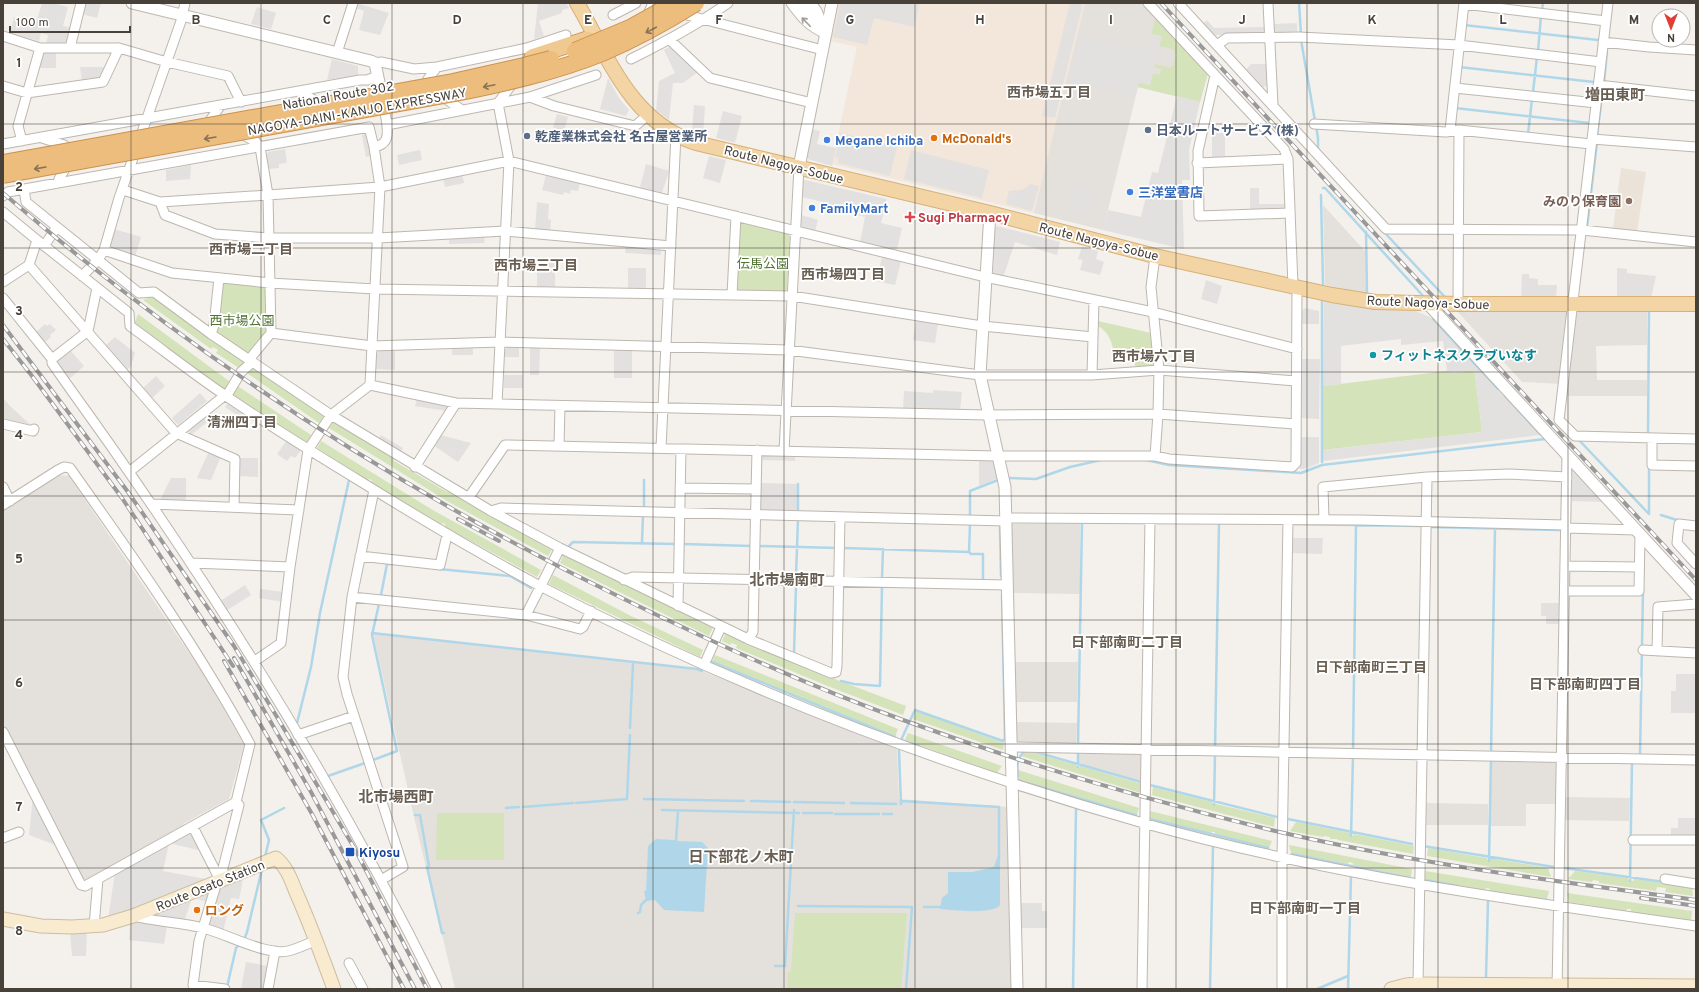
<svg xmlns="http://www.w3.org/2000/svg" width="1699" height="992" font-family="Overpass,'Noto Sans JP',sans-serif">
<rect width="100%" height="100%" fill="#f4f0eb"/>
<path fill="#f3e6da" d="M838 3H1085L1034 213 832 164 857 47 830 41Z"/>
<path fill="#e4e0dc" d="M1085 3H1143L1208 73 1200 102 1138 87 1103 230 1034 213Z
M1323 205 1365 251 1366 294 1325 285Z
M1456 310H1569L1561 384 1522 382Z
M1647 310V345L1596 346 1597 380H1647V396H1566L1575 311Z
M3 398 9 405 33 427 3 422Z
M59 475 69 476 204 675 244 745 229 799 183 824 185 827 87 880 82 881 3 726V510Z
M1011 524H1080V594L1012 593Z
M373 633 697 669 897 749 899 799 1008 807 1013 989H455L414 817Z
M1014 662H1078L1077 702H1015Z
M1015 722 1077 723 1076 747 1018 745 1016 741Z
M1079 752 1143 753 1142 782 1078 764Z
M1491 760 1556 761V804H1526V826H1491Z
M1565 797 1630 798 1629 821 1564 820Z
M1424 803 1488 804V825H1423Z"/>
<path fill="#ebe3d7" d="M1621 168 1646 172 1637 232 1613 228Z"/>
<path fill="#d4e3b9" d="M1156 17 1208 73 1200 102 1138 87 1139 83 1150 85 1153 73 1160 75 1161 69 1154 67 1155 64 1170 68 1173 65 1176 54 1173 49 1159 46 1161 36 1151 34Z
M743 223 788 234 790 237 787 289 785 292 739 291 737 288 740 225Z
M224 282 263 286 266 289 267 333 249 353H245L218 334 216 330 221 284Z
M153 296 245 362 239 368 216 353 218 350 213 347 211 349 143 300Z
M138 314 229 381 225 391 134 325Z
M1098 321 1151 333 1155 362 1152 365 1136 367 1131 356H1114C1113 343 1109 332 1098 326Z
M251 367 324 416 319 423 244 371Z
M1472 370 1475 374 1482 432 1323 450V386L1447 371 1453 373Z
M236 385 311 435 306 444 230 394Z
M333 422H337L394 458V461L447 492 451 491 553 548 548 556 447 501 329 428Z
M321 441 431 509 541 570 537 577 445 527V524L443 523 441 524 371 483 372 480 369 479 367 481 317 448Z
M564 554 714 625 709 636 560 563Z
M553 575 629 615 703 650 700 657 549 584Z
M726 632 840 681 906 706 903 715 830 687 736 648 737 645 731 643 730 645 722 641Z
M715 655 898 729 895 737 831 712 712 662Z
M916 711 1004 743 1003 750 913 719Z
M908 733 1002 766 997 773 905 740Z
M1026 751 1077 765V767L1079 768 1080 766 1142 784 1141 793 1021 756Z
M1018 770 1139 808 1137 814 1019 780Z
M1153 787 1212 802 1214 805 1216 804 1275 818 1274 827 1152 795Z
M1150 811 1272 841 1269 848 1215 835V832H1212L1211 834 1149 818Z
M437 813H504V860H436Z
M1296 822 1350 833V836H1353L1354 834 1414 846 1413 854 1338 840 1337 839H1330V837L1324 836 1323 837 1290 831Z
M1289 845 1412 869 1411 877 1353 865V863L1349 862 1348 864 1291 853Z
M1428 848 1487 858V860L1490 861V858L1548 868 1551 877 1427 856Z
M1425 871 1549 891 1547 899 1490 891V889L1486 888 1485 890 1424 879Z
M1575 871 1628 878V880L1633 881 1634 879 1692 887 1693 896 1665 892 1666 888 1657 887 1656 891 1599 883V881L1593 880 1592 882 1568 879Z
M1567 893 1692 911 1691 920 1631 912V909H1627L1626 911 1569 902Z
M795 913H907L901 989H787L788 972H791Z"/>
<path fill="#e3e1df" d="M42 3H53L68 7 63 26 72 28 66 44H46L48 35 41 33 39 41 10 33 14 17 36 23Z
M84 3H101L97 18 81 14Z
M356 3 389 13 380 35 359 30 364 11 355 8Z
M538 3H566L569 8 562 10V13L539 21 544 36 534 39Z
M840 3H920L914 27 874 18 867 45 833 37Z
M1070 3H1083L1055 118 1042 116Z
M257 7 276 13 271 29 251 24Z
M1207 20 1214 28 1265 27V30L1262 34 1214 35 1210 34 1202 25Z
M1297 23V32L1276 33 1274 30V24Z
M1151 34 1162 36 1150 85 1138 82 1134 98 1069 83 1081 35 1147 51Z
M669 47 672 48 698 72 683 83H673L669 120 656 110 659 81 675 73 664 50Z
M45 52H56V68H39L43 55Z
M332 59 358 66V75L327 80Z
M1251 64H1266L1267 86 1261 88 1245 71Z
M80 67H106L100 80 82 82Z
M608 78 619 98 629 110 626 116 600 109Z
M1177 96 1200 102 1189 150 1190 180H1182L1184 248 1183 249 1103 230 1108 210 1141 217 1152 172 1158 173Z
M694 105 705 106 703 134 692 131Z
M723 111 742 116 735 143 716 138Z
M557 114 568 117 561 142 550 139Z
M812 129 820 131 817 144 836 148 832 166 808 159 806 157Z
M841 133 897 147 890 176 838 163 839 158 835 157Z
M1212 133H1225V159H1212Z
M365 134 368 136 371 156 366 157 362 135Z
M285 149 287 163 279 164V168L268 169 266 156 268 152Z
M420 150 422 160 399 165 397 155Z
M911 150 989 170 982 198 904 179Z
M709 156 726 160 720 183 703 178Z
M646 164 669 171 662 193 640 187Z
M191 165 190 179 166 181V170Z
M462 174 464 183 445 187 443 179Z
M546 175 580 183 578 191 571 190 570 194 564 192 563 195 542 190Z
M805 180 887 199 881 223 902 228 897 250 860 242 865 217 822 207 823 202 802 197V181Z
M1077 183 1097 188 1091 214 1070 209Z
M1031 184 1039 186 1032 211 1006 204 1009 191 1022 190Z
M1250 188H1259V204H1286V208L1284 211H1250Z
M537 202 549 204 548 219 551 220 550 232 535 231Z
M801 215 818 220 815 231 802 227 800 225Z
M997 226 1060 242 1057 255 1015 242 1003 278 995 276 993 274 994 229Z
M114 229 141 237 135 257 112 248 109 245Z
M484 236 485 243 449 244V238Z
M626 246 661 249V255L625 253Z
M1082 247 1098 251 1096 259 1104 262 1100 275 1080 270 1083 260 1078 259Z
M882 257 901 261 895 285 876 281Z
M537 262 555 263V288L537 287Z
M628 268H646V289H628Z
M1617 268 1627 269V273L1656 276 1651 298 1617 297Z
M1522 274H1529V278L1538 279V285H1557L1556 298H1521Z
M1206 280 1222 286 1217 304 1201 299Z
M1324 299 1386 309 1415 311 1430 317 1540 435 1323 461V450L1482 432 1475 374 1472 370 1453 373 1447 371 1443 341 1401 345V339L1341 346V384L1323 386Z
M1305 308 1319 311V324H1302V311Z
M916 320 938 323 935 343 913 340Z
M45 324 47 326 50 324 56 330 50 335 51 337 44 343 35 333Z
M115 337 135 353 131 366 126 371 105 346Z
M507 347H519V357H505V350Z
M452 348H473V355H452Z
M530 348H540L539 375H530Z
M70 350 84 366 69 379 58 362V358Z
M614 350H632V378H614Z
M379 351H395V370L376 369V355Z
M1302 359H1320L1319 419 1301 418Z
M504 375H523V388H504Z
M156 376 165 386 151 399 142 389Z
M933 390 962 392 960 412 903 410 904 391 933 393Z
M200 393 207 401 178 425 172 418Z
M417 399 448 405 447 411 415 406Z
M229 401 251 416 247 422 225 407Z
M204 417 207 422 191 435 187 430Z
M381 435 403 448 399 454 377 441Z
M440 435 471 443 458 462 433 445Z
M1301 437H1319V463L1304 469H1300Z
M287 440 301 450 295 458 291 456 287 461 277 454Z
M209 451 221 456 211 480 197 478Z
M762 454H795V461L759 460Z
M239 458H258V477L239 476Z
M979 459 992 460 995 462 998 478 979 486Z
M1572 471H1575L1604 502 1572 501Z
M171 478H186V501L160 500Z
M759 483 797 484V512H762L758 509Z
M1292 538H1323L1322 554 1291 553Z
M245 585 251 595 226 611 220 601Z
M260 589 284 592 283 602 259 598Z
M1541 603H1559V624H1546V616H1541Z
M1676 674H1696V713H1671V691H1676Z
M33 796 58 846 29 835Z
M1678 818H1696V838H1671V828H1678Z
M189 832 193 833 202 851 169 843 163 871 211 880 108 919 115 872Z
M244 875 239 899 231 898 223 932 205 926 217 886Z
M213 888 209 902 192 898 184 922 143 916Z
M1021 903H1042V911H1047V928H1021Z
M130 921 167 925 164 944 129 940Z
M87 930 86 956H72L70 931Z
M246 962 268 966 263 989H241Z"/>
<path fill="#afd7e9" d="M656 839 673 840 676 839 678 841 702 842 708 848 704 912 664 910 655 900 646 901 644 891H646L648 846Z
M998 855 1000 856V905C993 915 952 910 940 909L942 898 948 893V872H972L994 867Z"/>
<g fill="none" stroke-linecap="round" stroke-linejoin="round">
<path stroke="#afd7e9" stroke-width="2.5" d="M1299 3 1301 34
M1542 10 1543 3
M1464 25 1598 40
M1301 40 1315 121
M1538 51 1541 16
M1459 67 1594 82
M1604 83 1607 51
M1533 92 1537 57
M1455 108 1589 123
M1316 126 1318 138V150
M1528 134 1532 99
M1597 136 1603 88
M1323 188H1325L1424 297
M1321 195 1323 284
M1589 227H1587L1597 142
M1366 232 1367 293
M1384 232 1445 297
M1433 319 1498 389
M1505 396 1541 435
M1648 435 1649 311
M1578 439 1649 514V465
M1146 460 1169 465 1301 473 1322 465 1545 439
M1322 462V300
M1008 478 1036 479 1070 467 1101 460
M798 484V512
M644 508V480
M1661 515 1680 521
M970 516V491L998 480
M1294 524 1420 526
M1000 527 1001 576
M1432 527 1560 530
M642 543 643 515
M683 544 751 546
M569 546 573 542 675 544
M758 546 837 548
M844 548 969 552 970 524
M969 552 971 554H983V580
M439 569 510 576 531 588
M796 576 798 519
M882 578 883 549
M381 595 387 564H391
M372 633 697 669 702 671
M794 653 796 585
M712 662 895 737
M841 681 854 684 880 686 882 587
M297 723 311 667 320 613 349 480
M630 728 633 664
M1078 745 1082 522
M919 746 901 740 915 710 1003 741 1005 738 1002 595
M1215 748 1219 523
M899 750 901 804
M1032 751 1141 782
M1353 751 1356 525
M1078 752V767
M1491 753 1495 528
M1640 756 1643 590
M373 760 397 751 372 635 379 604
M328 776 365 763
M1018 776C1016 766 1018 756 1026 750
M1027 783 1136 815
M1150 785 1277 817
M644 799 744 801
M751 801 790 802
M901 801 999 807V859
M794 802 844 803
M576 803 627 799 630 735
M851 803 896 804
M1214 805 1215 754
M523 807 573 803
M506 808 519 807
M662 810 799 813
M803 813H832
M835 814H879
M883 814H892
M415 815H420L429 866 427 867 442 933H444
M1150 819 1268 848
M1288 819 1412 844
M1351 836 1353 757
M676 841 678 811
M1423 846 1554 867
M1292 854 1410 878
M265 857 269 840 261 820 284 808
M1489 861 1491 759
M1564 868 1664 882
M1425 880 1458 886
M1630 881 1632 762
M1524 897 1546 900
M798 906 912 907 906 989
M924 907H941
M638 913 640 912 641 905 647 899
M775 966H785L794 810
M1486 977 1488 901
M227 987 236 948 244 940 247 932 262 869
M1073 989 1076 809
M1210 989 1213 846
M1317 989 1348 976
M1348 989 1351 876"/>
<defs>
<path id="minor" d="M791 3C802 18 808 26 826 34
M811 3 817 11 823 26
M1148 3 1284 149 1288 159 1293 286
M1178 3 1386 229 1582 230 1696 242
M1268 3 1273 105
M1608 3 1559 420 1575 436 1696 439
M1464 4 1606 21
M649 12 653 3
M679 13 823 50
M613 15 636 3
M3 36 40 48H119L167 62 228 76 241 102
M670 40 710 78 812 103
M1603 42 1649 47 1696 50
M1217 45 1227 38 1299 37 1459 45 1601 62
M70 48 81 3
M337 53 353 3
M631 59C665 42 697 25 728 3
M375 63 381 62 414 69 437 67 527 48 566 35
M1215 75 1198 151 1199 216 1290 213
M428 79 437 67
M1598 85 1696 96
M3 86 27 93 103 82 119 48
M1455 88 1596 103
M299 91 314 100
M440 95 462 110
M530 97 554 106 635 126 648 115
M211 119 221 105
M1314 124 1446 132 1459 130 1591 144
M387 125 530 97 596 75
M1450 130 1464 3
M42 138 64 145
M1592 139 1696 147
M22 141 18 126 40 48
M3 144 360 80H367L378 76
M1197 163 1288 159
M58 183 59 179 69 162
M24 189 26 202 139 293 154 292 211 334 331 415 491 511 560 548 748 639 831 673 836 672 837 666 840 517
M123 190 160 202 268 195 380 187 509 161 985 277 1153 312 1297 349
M3 196 8 192 369 127 374 147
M160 202 165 215 215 234 269 238H378L505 231 671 246
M3 212 37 240 129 313 130 326C162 349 193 374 226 396 271 427 317 455 363 483 421 519 480 554 540 586 732 686 935 764 1143 823 1324 874 1510 900 1696 926
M44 246 57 227
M104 250 172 273 270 283 375 289 792 296 982 326 1093 337
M29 265 176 433 235 459 234 507
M82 276 98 260 104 250 119 198 181 21 185 3
M3 282 29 265 37 240
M732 295 736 216
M3 298 52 359V363L66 383C205 575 332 776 437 989
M1458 304 1459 130
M271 333 372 346 500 342 789 350 980 375H1092L1159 370 1296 381
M211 334 214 325 219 278
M52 359 88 331 97 288
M1092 375 1094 300
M370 385 380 187 374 147C378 146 383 145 385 141 391 133 384 111 383 102
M497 404 509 161 498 103 515 80
M3 424 33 431 34 429
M1652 443V465L1696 466
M559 446 560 406
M661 448 676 135
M784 451 799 167
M1155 456 1158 414 1159 370 1151 287 1155 256
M415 467 456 403
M129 472 229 392 241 372 249 365 252 356 271 333 268 195 260 147 256 142 240 133
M3 487 10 501
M680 488 756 489
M374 490 352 597 343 677 347 694 403 867 381 880
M469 497 505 445 997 456H1155L1169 459 1292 467 1296 463 1297 287
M152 504 299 510
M3 505 58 470 64 467 70 468C134 558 197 647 250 744L236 802 85 886 81 885 3 732
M491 511 501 508 1006 521
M1006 518 1359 520 1566 525
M1324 520 1323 487 1427 477 1509 474 1567 477
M1696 526 1679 524 1677 543 1696 564
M1566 528 1636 530
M360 556 440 565 447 535
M192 563 290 567
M1566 566 1639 567
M624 580 633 577 1007 585
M1565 591H1639L1640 534
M352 597 526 615 580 629 583 627 591 611
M678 606 681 449
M526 615 560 548
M748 639 753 632 757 450
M1643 650 1696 653
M1657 651 1658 607 1696 604
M255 661 281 643 290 567 308 450 331 415 370 385 456 403 988 415 1158 414 1296 424
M704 665 721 627
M298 735 354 716
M1011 747 1696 760
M193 827 220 880
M3 838 19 832
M1633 840H1696
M1665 879 1696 884
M220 880 239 805 236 802
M217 882 199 941 193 985 225 989
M133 916C156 922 180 922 203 928 225 933 266 956 288 951 297 949 307 944 317 940
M94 926 98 879
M349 963 363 989
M1418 984 1427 477
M268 989 275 951
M1142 989 1150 519
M1282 989V857L1288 520
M1557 989 1567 455"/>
<path id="tertiary" d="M132 3 371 61 375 63 380 87
M803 3 826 34
M799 167 832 3
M990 213 980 375 1005 487 1017 989
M1428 304 1696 595"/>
<path id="secondary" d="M3 919 41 926 72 927 103 925 133 916 276 858C287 867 291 880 296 892 310 924 322 956 334 989
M1391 989 1406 985 1418 984 1696 986"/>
<path id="primary" d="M577 3C609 58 630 121 696 143L990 213 1155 256 1332 295 1375 302 1458 304H1696"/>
<path id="trunk" d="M532 57 587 39"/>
</defs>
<use href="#minor" stroke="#beb7af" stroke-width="11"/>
<use href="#tertiary" stroke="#beb7af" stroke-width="13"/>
<use href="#secondary" stroke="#cebda0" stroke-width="15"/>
<use href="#primary" stroke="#d7b077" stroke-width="16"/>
<use href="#trunk" stroke="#cc914d" stroke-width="17"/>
<use href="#minor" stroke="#fff" stroke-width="9"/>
<use href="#tertiary" stroke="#fff" stroke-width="11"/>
<use href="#secondary" stroke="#f9ebd0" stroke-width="13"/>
<use href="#primary" stroke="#f3d5a5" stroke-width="14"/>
<use href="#trunk" stroke="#f0c991" stroke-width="15"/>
<defs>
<path id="rail" d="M1161 3 1696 580
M3 193C191 356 405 493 628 601 718 645 809 686 903 720 1024 764 1147 800 1271 830 1411 863 1554 881 1696 900
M3 325 128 492 234 646 277 717 356 851 427 989
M3 339 32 376 122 498 233 666
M458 519 499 541
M234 658 311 792 415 989
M224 661 312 814 404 989
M1641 898 1696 906"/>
</defs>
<use href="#rail" stroke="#999" stroke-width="4"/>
<use href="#rail" stroke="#fff" stroke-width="2.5" stroke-dasharray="8" stroke-linecap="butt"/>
<defs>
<path id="motorway-bridge" d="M575 51 630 28 675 3
M3 163 453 82 524 66 551 59
M3 175 455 93C505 83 555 72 602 53 635 39 666 22 696 3"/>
</defs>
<use href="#motorway-bridge" stroke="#cc914d" stroke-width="18" stroke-linecap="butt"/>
<use href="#motorway-bridge" stroke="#edbd7d" stroke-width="16"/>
</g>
<defs><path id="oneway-shaft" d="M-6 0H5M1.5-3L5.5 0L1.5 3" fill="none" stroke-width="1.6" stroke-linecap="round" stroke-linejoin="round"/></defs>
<use stroke="#a3a09c" href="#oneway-shaft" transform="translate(806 22) rotate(-134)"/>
<g stroke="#897355">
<use href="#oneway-shaft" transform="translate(651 30) rotate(152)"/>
<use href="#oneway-shaft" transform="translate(489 86) rotate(168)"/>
<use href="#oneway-shaft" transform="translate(210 138) rotate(170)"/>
<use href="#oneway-shaft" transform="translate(40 168) rotate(170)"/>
</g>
<path fill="none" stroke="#47413a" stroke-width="1" stroke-opacity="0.55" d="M131 3V989M261 3V989M392 3V989M523 3V989M653 3V989M784 3V989M915 3V989M1046 3V989M1176 3V989M1307 3V989M1438 3V989M1568 3V989M3 124H1696M3 248H1696M3 372H1696M3 496H1696M3 620H1696M3 744H1696M3 868H1696"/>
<g fill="#5c6f8a" stroke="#fff" stroke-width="1.5">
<circle cx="1148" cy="130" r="4"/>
<circle cx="527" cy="136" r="4"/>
</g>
<g fill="#e8710a" stroke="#fff" stroke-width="1.5">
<circle cx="934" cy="138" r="4"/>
<circle cx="197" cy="910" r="4"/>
</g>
<g fill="#3f7fe0" stroke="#fff" stroke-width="1.5">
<circle cx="827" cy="140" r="4"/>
<circle cx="1130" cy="192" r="4"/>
<circle cx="812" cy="208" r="4"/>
</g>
<circle fill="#8d6e63" stroke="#fff" stroke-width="1.5" cx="1629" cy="201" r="4"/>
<path fill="#e0444e" stroke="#fff" stroke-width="1.5" d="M908 211h4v4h4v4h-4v4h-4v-4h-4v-4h4z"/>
<circle fill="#0f9aa8" stroke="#fff" stroke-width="1.5" cx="1373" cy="355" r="4"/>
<rect fill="#1a4fb4" stroke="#fff" stroke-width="1.5" x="345" y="847" width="10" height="10" rx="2"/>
<g text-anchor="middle" stroke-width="3.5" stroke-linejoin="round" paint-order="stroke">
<g font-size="13" fill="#47413a" stroke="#fff">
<text transform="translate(338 95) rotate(-10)" y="5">National Route 302</text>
<text transform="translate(357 111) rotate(-10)" y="5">NAGOYA-DAINI-KANJO EXPRESSWAY</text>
<text transform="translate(784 164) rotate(14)" y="5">Route Nagoya-Sobue</text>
<text transform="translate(1099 241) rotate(14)" y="5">Route Nagoya-Sobue</text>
<text transform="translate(1428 302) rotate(2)" y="5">Route Nagoya-Sobue</text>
<text transform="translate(210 885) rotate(-22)" y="5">Route Osato Station</text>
</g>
<g font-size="13" font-weight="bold" fill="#4e5e75" stroke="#fff" text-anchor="start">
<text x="1156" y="135">日本ルートサービス (株)</text>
<text x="535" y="141">乾産業株式会社 名古屋営業所</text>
</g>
<g font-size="13" font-weight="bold" fill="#c56008" stroke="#fff" text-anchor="start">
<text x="942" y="143">McDonald's</text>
<text x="205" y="915">ロング</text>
</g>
<g font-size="13" font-weight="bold" fill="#366cbe" stroke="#fff" text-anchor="start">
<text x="835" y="145">Megane Ichiba</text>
<text x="1138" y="197">三洋堂書店</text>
<text x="820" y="213">FamilyMart</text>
</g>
<g font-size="13" font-weight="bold" fill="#785e54" stroke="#fff" text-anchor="end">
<text x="1621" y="206">みのり保育園</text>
</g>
<g font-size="13" font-weight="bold" fill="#be3a42" stroke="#fff" text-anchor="start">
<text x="918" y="222">Sugi Pharmacy</text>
</g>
<g font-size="13" fill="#517333" stroke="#fff">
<text x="763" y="268">伝馬公園</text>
<text x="242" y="325">西市場公園</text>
</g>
<g font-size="13" font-weight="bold" fill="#0d838f" stroke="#fff" text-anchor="start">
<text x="1381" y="360">フィットネスクラブいなす</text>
</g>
<g font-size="13" font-weight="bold" fill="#164399" stroke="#fff" text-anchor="start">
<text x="359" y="857">Kiyosu</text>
</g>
<g font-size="14" font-weight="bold" fill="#695e52" stroke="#fff">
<text x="1049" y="97">西市場五丁目</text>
<text x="251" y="254">西市場二丁目</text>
<text x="536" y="270">西市場三丁目</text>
<text x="843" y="279">西市場四丁目</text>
<text x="1154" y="361">西市場六丁目</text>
<text x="242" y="427">清洲四丁目</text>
<text x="1127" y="647">日下部南町二丁目</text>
<text x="1371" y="672">日下部南町三丁目</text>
<text x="1585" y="689">日下部南町四丁目</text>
<text x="1305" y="913">日下部南町一丁目</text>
</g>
<g font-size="15" font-weight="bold" fill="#695e52" stroke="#fff">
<text x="1615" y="100">増田東町</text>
<text x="787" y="585">北市場南町</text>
<text x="396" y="802">北市場西町</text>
<text x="741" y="862">日下部花ノ木町</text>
</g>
</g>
<g font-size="13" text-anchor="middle" font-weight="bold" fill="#47413a" stroke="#fff" stroke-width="3.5" stroke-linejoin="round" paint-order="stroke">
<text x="196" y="24">B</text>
<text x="327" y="24">C</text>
<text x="457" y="24">D</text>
<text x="588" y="24">E</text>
<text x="719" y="24">F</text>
<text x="850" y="24">G</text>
<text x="980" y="24">H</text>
<text x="1111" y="24">I</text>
<text x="1242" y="24">J</text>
<text x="1372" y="24">K</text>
<text x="1503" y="24">L</text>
<text x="1634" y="24">M</text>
<text x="19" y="67">1</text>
<text x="19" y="191">2</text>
<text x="19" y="315">3</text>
<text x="19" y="439">4</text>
<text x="19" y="563">5</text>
<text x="19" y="687">6</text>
<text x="19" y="811">7</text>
<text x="19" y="935">8</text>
</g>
<rect width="1699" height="992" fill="none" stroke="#47413a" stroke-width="8"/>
<g transform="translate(1671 28) rotate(180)"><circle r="19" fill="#ffffff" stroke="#b5b3b0"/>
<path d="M0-3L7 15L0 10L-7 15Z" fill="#e13e35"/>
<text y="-6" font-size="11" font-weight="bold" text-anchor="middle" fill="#47413a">N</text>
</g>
<path d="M10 26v6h120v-6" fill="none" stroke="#47413a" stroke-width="2"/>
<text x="16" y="26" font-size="12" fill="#47413a" stroke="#ffffff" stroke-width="3" paint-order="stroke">100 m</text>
</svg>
